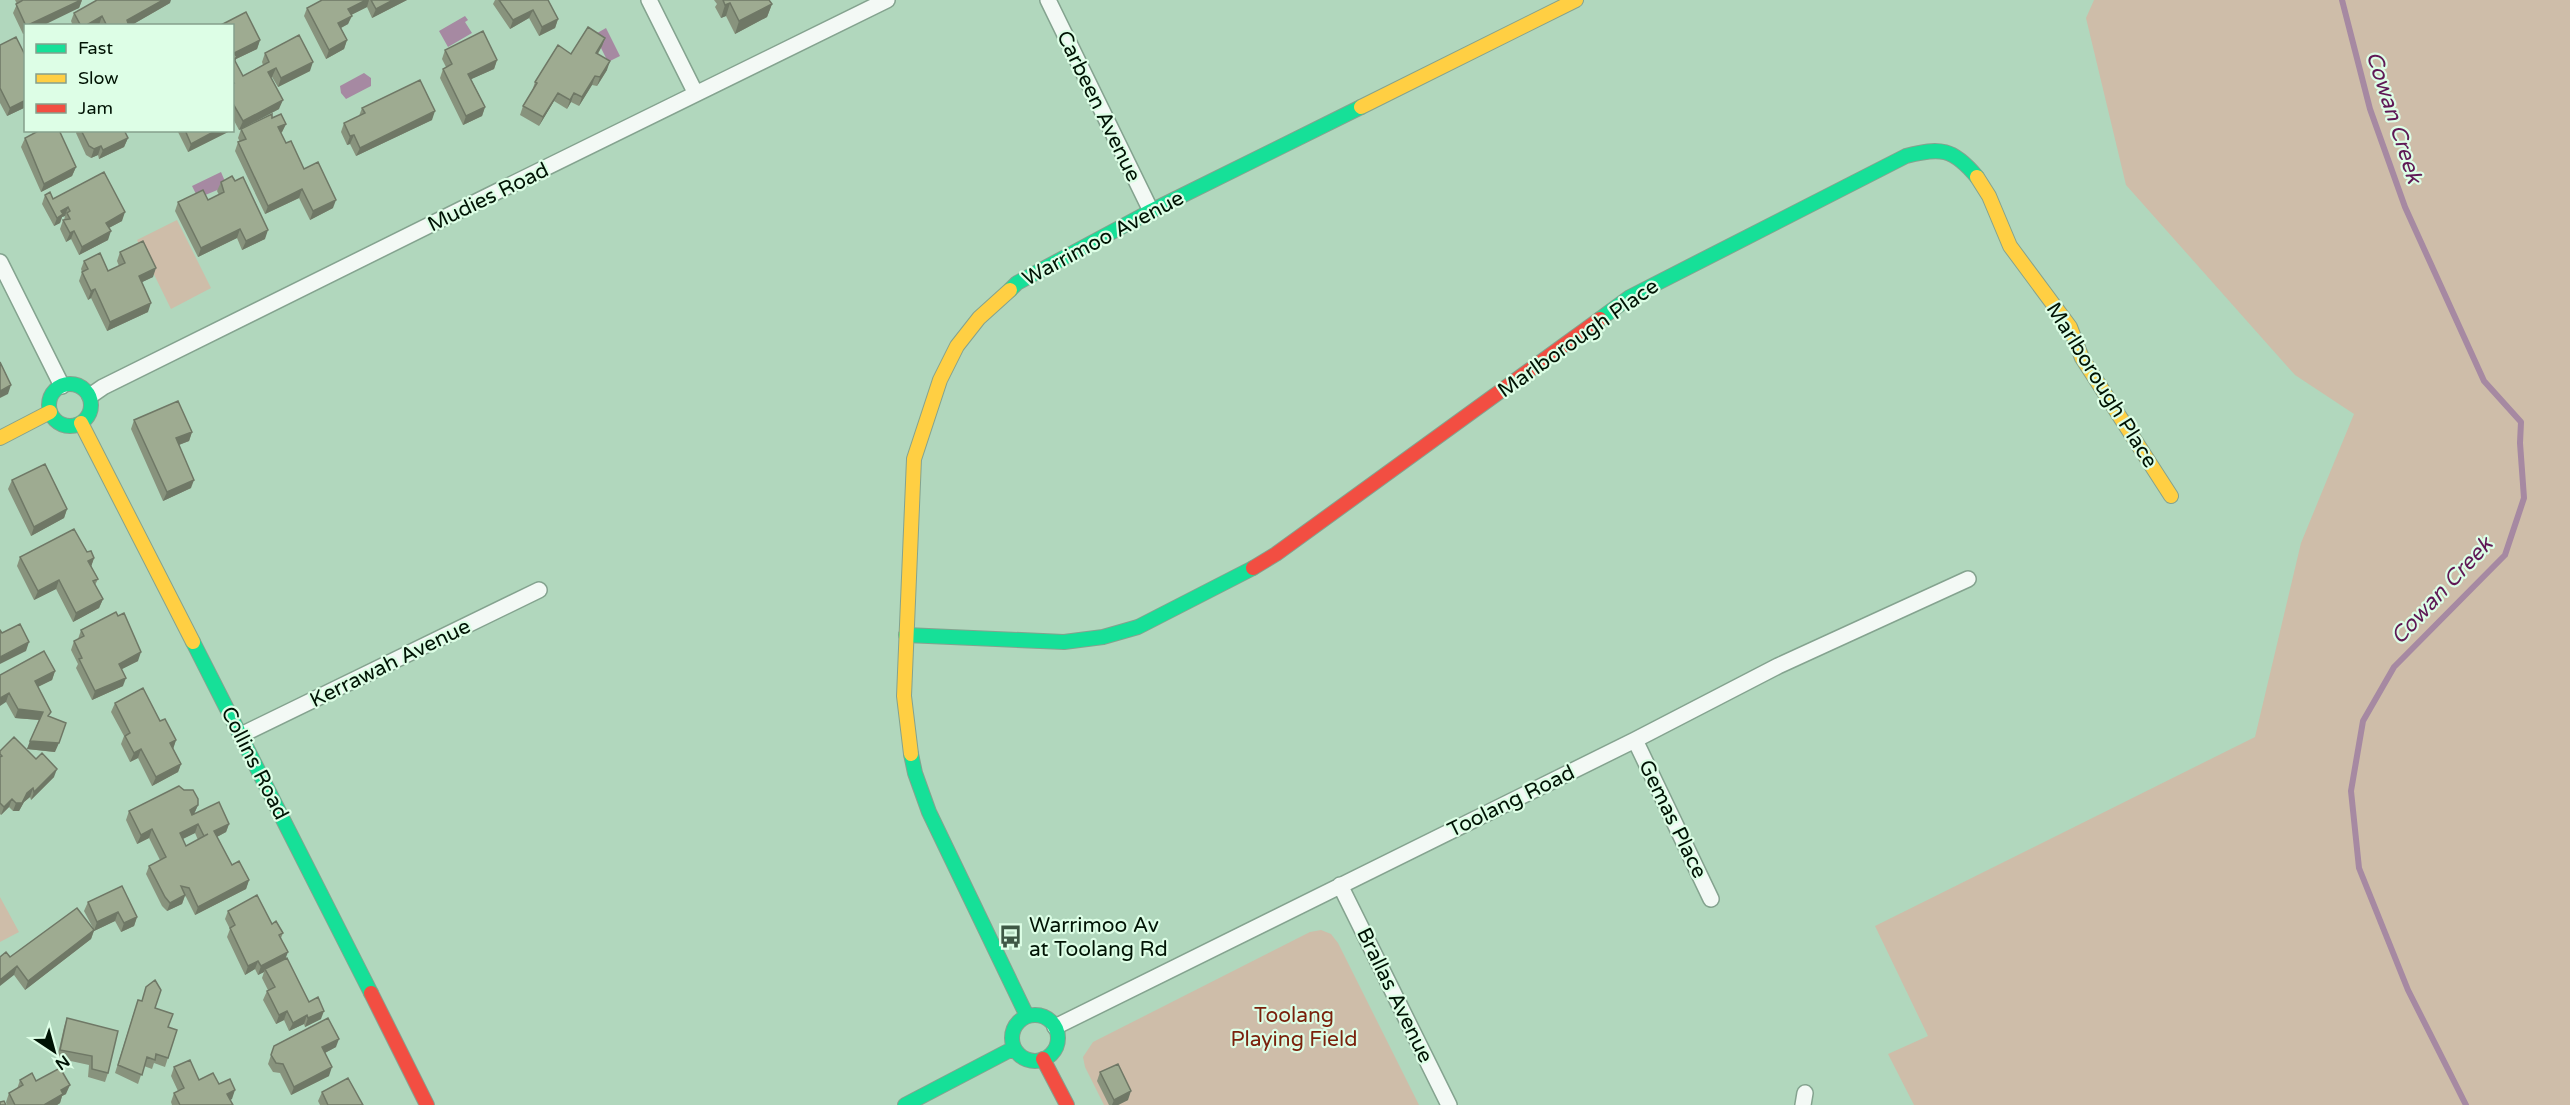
<svg xmlns="http://www.w3.org/2000/svg" width="2570" height="1105" font-family="'Varela Round',sans-serif">
<rect width="100%" height="100%" fill="#b1d7bd"/>
<path fill="#cebda9" d="M2094 0H2570V1105H1914L1888 1054 1928 1036 1875 926 2255 737 2301 543 2354 414 2295 375 2126 185 2086 18Z
M177 220 211 288 171 309 137 240Z
M0 897 19 932 0 942Z
M1321 930 1331 934 1338 943 1419 1105H1104L1085 1067 1083 1057 1093 1042 1310 932Z"/>
<path fill="#a689a2" d="M465 16 468 20 465 22 472 33 448 47 439 31Z
M606 28 620 56 608 62 597 40 592 36Z
M364 73 371 78V86L346 99 341 93 340 86Z
M221 172 227 186 198 198 192 186Z"/>
<g fill="none" stroke-linecap="round" stroke-linejoin="round">
<path stroke="#a689a2" stroke-width="6" d="M2342 0 2370 109 2405 207 2484 381 2521 422 2520 443 2524 498 2505 555 2394 667 2363 721 2351 791 2359 868 2408 990 2466 1105"/>
<defs>
<path id="street" d="M649 0 695 92
M1048 0 1151 211
M0 262 62 386
M90 396 103 387C364 258 625 127 887 0
M241 735 539 590
M1635 740 1711 899
M1340 885 1449 1105
M1055 1027 1635 740 1778 666 1968 579
M1803 1105 1805 1093"/>
<path id="fast" d="M1010 290 1017 283 1151 211 1361 107
M1600 319 1630 297 1906 156C1940 147 1953 148 1977 177
M49 405a21 21 0 1 1 42 0a21 21 0 1 1-42 0Z
M906 635 1064 642 1103 637 1138 627 1253 568
M193 642 371 993
M911 754 915 773 929 812 1027 1016
M1012 1038a23 23 0 1 1 46 0a23 23 0 1 1-46 0Z
M905 1105 1014 1048"/>
<path id="slow" d="M1361 107 1576 0
M1977 177 1989 196 2010 246 2070 327 2082 358 2171 496
M81 423 193 642
M0 438 50 412
M911 754 904 696 914 459 940 380 957 346 979 318 1010 290"/>
<path id="jam" d="M1253 568 1276 554 1600 319
M371 993 427 1105
M1043 1059 1067 1105"/>
</defs>
<use href="#street" stroke="#84a38f" stroke-width="18"/>
<use href="#fast" stroke="#84a38f" stroke-width="16"/>
<use href="#slow" stroke="#84a38f" stroke-width="16"/>
<use href="#jam" stroke="#84a38f" stroke-width="16"/>
<use href="#street" stroke="#f3f9f5" stroke-width="15"/>
<use href="#fast" stroke="#16e098" stroke-width="14"/>
<use href="#slow" stroke="#ffcf43" stroke-width="14"/>
<use href="#jam" stroke="#f24e42" stroke-width="14"/>
</g>
<path fill="#88937d" fill-rule="evenodd" d="M15 0H82L79 8 26 26V33L23 34 13 13 17 4Z
M322 0H407L372 18 367 7 351 15 348 24 341 28 347 40 344 49 326 59 304 16 307 8Z
M495 0H548L558 19 555 28 539 36 529 18 510 29 493 4Z
M714 0H769L772 4 767 17 735 34 726 16 721 18 715 7 717 4Z
M170 3 130 26H73L71 21 74 13Z
M232 26 260 40 257 49 236 59 235 61 243 76 263 65 262 62 265 53 310 71 278 87 272 77 271 78 279 109 239 130 232 117Z
M605 38 602 46 598 54 607 70 597 86 592 85 579 106 571 102 567 109 554 101 539 126 520 115 523 106 532 91 535 82 571 54Z
M0 45 26 107 7 116 0 103Z
M445 50 497 60 494 69 471 79 485 107 482 116 463 125 440 78 443 69 446 67 442 59Z
M362 108 432 120 356 156 350 144 347 145 341 132 344 123 359 116Z
M272 118 286 124 282 132 281 133 286 143 333 208 310 220 299 198 265 214 235 151 238 142H240L238 138 241 129Z
M77 130H124L128 138 124 147 99 159 98 155 91 158 86 155 76 133Z
M177 130H229L228 132 188 152Z
M25 138 76 167 72 176 41 192 21 147Z
M221 182 265 239 242 250 237 238 198 257 175 211 178 202 208 200 219 195 217 191Z
M45 195 53 199 122 221 109 228 108 240 79 255 71 239 66 242 60 229 63 220H64L65 216 62 217 60 223 54 226 42 204Z
M120 252 153 277 142 282 148 312 107 331 91 298 88 300 79 281 82 272 81 269 84 261 108 271 119 266 117 261Z
M134 420 192 432 189 441 179 445 191 488 163 501 131 429Z
M12 480 67 509 64 518 31 536 8 489Z
M87 552 94 558 91 566 98 579 95 585 103 599 99 608 73 622 56 589 34 600 17 566 20 557Z
M81 630 138 661 122 669 123 686 92 700 76 668 78 664 71 650 74 641 78 639Z
M55 671 52 680 38 687 49 717 55 752 27 749 39 720 15 718 6 702 0 675Z
M115 703 160 721 176 740 173 749 181 764 178 772 152 786 138 758 130 762 121 744 124 736 111 712Z
M0 751 54 777 31 800 30 797 24 802 19 811H13L9 807 1 815 0 814Z
M198 805 194 814 229 824 226 832 217 837 232 865 249 880 246 889 195 915 186 897 185 896 182 904 167 911 162 906 146 874 149 866 160 860 149 838 137 844 126 820 129 811ZM195 833 198 840 186 846 183 839Z
M88 902 137 917 134 926 121 932 115 921 94 931 91 939 25 990 14 975 10 957 93 928 84 911Z
M228 911 272 924 283 933 281 938 286 959 309 1002 321 1019 305 1027 304 1024 289 1031 284 1020 276 1024 263 1000 267 991 268 990 262 978 264 972 258 975 255 969 245 975 227 937 230 929 225 919Z
M155 1008 168 1027 177 1030 165 1067 154 1063 152 1069 144 1066 138 1084 115 1073 135 1009Z
M67 1018 108 1073 105 1082 88 1077 89 1065 57 1058 64 1027Z
M274 1046 336 1047 325 1053 329 1076 291 1095 280 1073 273 1072 268 1064Z
M174 1067 199 1080 219 1084 232 1099 230 1100 233 1105H172L171 1102 174 1093 178 1091 171 1076Z
M1100 1072 1128 1100 1118 1105H1109L1097 1081Z
M20 1080 36 1081 66 1094 62 1096 60 1103 57 1105H7L6 1102 9 1093 17 1089Z
M322 1092 363 1105H320L318 1101Z"/>
<path fill="#6f7866" d="M82 0 79 8 42 26H26Z
M163 0H171L170 3 130 26H125L127 20Z
M366 0H369L367 7 345 18 348 9Z
M393 0H407L372 18 376 9Z
M730 3 726 16 721 18 725 5Z
M772 4 767 17 735 34 739 21Z
M533 10 529 18 510 29 513 20Z
M102 16 99 25 85 26Z
M352 16 348 24 335 31 338 23Z
M558 19 555 28 539 36 542 27Z
M605 38 602 46 593 61 596 53Z
M260 40 257 49 236 59 233 66 234 53Z
M347 40 344 49 326 59 329 50Z
M497 60 494 69 465 82 468 74Z
M610 61 607 70 597 86 600 77Z
M313 62 310 71 278 87 281 78Z
M276 68 272 77 265 81 268 72Z
M595 76 592 85 579 106 582 97Z
M558 93 554 101 539 126 543 117Z
M574 93 571 102 567 109 570 100Z
M26 100V107L7 116 10 108Z
M283 100 279 109 239 130 243 121Z
M485 107 482 116 463 125 466 116Z
M435 111 432 120 356 156 360 148Z
M286 124 282 132 275 136 278 127Z
M217 130H229L228 132 188 152 191 144Z
M354 135 350 144 347 145 350 136Z
M128 138 124 147 99 159 103 150Z
M101 146 98 155 91 158 94 149Z
M76 167 72 176 41 192 44 184Z
M302 189 299 198 265 214 268 206Z
M336 200 333 208 310 220 313 211Z
M68 207 65 216 62 217 60 223 54 226 57 218 61 211Z
M125 212 122 221 103 231 106 223Z
M240 229 237 238 198 257 201 248Z
M268 230 265 239 242 250 246 241Z
M74 231 71 239 66 242 70 233Z
M111 231 108 240 79 255 82 247Z
M156 268 153 277 136 285 139 276Z
M95 289 91 298 88 300 91 291Z
M151 303 148 312 107 331 110 322Z
M11 385 8 394 0 398V391Z
M192 432 189 441 173 447 176 438Z
M194 480 191 488 163 501 167 492Z
M67 509 64 518 31 536 34 527Z
M94 558 91 567 88 561Z
M59 580 56 589 34 600 38 591Z
M103 599 99 608 73 622 76 613Z
M29 642 26 651 0 664V657Z
M141 652 138 661 116 672 119 664Z
M55 671 52 680 31 690 35 681Z
M126 678 123 686 92 700 95 691Z
M9 693 6 702 0 706V698Z
M18 709 43 712 40 720 15 718Z
M176 740 173 749 170 743Z
M30 741 59 743 55 752 27 749Z
M141 749 138 758 130 762 134 753Z
M181 764 178 772 152 786 156 777Z
M57 769 54 777 31 800 34 792Z
M33 788 30 797 24 802 19 811H13L16 803Z
M12 799 9 807 1 815 4 807Z
M198 805 194 814 186 818 190 810Z
M198 824 195 833 176 842 180 833Z
M229 824 226 832 211 840 214 831Z
M152 829 149 838 137 844 141 835Z
M249 880 246 889 195 915 198 907Z
M185 895 182 904 167 911 170 903Z
M118 912 115 921 94 931 97 922Z
M137 917 134 926 121 932 124 923Z
M94 930 91 939 25 990 28 981Z
M288 952 285 960 265 969 264 972 258 975 261 966Z
M258 961 255 969 245 975 248 966Z
M17 966 14 975 0 986V980Z
M287 1011 284 1020 276 1024 279 1015Z
M324 1011 321 1019 305 1027 308 1018Z
M307 1015 304 1024 289 1031 293 1023Z
M339 1039 336 1047 319 1056 322 1047Z
M332 1067 329 1076 291 1095 294 1087Z
M70 1085 66 1094 62 1096 60 1103 57 1105H44L61 1090Z
M235 1090 232 1099 224 1102 227 1094Z
M1131 1091 1128 1100 1118 1105H1112L1114 1100Z"/>
<path fill="#9eab91" stroke="#6f7866" stroke-width="1.5" fill-rule="evenodd" d="M23 0H81L26 26 16 4Z
M97 0H163L127 20 129 26H107L102 16 85 26H81L74 13Z
M322 0H366L348 9 352 16 338 23 347 40 329 50 307 8Z
M371 0H393L376 9Z
M499 0H548L558 19 542 27 533 10 513 20Z
M723 0H769L772 4 739 21 730 3 725 5Z
M246 12 260 40 234 53 237 57 234 59 243 76 269 62 265 53 299 35 313 62 281 78 276 68 268 72 283 100 243 121 232 102V84L234 83 232 81V26H219Z
M588 27 605 38 596 53 610 61 600 77 595 76 582 97 574 93 570 100 558 93 543 117 523 106 537 83 535 82 558 45 571 54Z
M483 31 497 60 468 74 485 107 466 116 443 69 452 64 445 50Z
M16 37 26 57V100L10 108 0 88V45Z
M420 80 435 111 360 148 354 135 350 136 344 123 365 113 362 108Z
M272 114V118L281 114 286 124 278 127 286 143 291 141 304 169 318 162 336 200 313 211 302 189 268 206 238 142 246 139 241 129Z
M40 130H59L76 167 44 184 25 138Z
M81 130H124L128 138 103 150 101 146 94 149 89 146Z
M185 130H217L191 144Z
M104 172 125 212 106 223 111 231 82 247 74 231 70 233 63 220 70 219 67 213 70 211 68 207 61 211 63 214 57 218 45 195 50 192 53 199Z
M232 176 235 181 243 177 268 230 246 241 240 229 201 248 178 202 203 190 208 200 224 192 221 182Z
M143 241 156 268 139 276 151 303 110 322 95 289 91 291 82 272 88 269 84 261 100 253 108 271 125 263 120 252Z
M0 362 11 385 0 391Z
M178 401 192 432 176 438 194 480 167 492 134 420Z
M45 464 67 509 34 527 12 480Z
M74 529 87 552 91 551 94 558 88 561 98 579 93 581 103 599 76 613 59 580 38 591 20 557Z
M116 612 118 616 124 613 141 652 119 664 126 678 95 691 79 659 82 658 74 641 84 636 81 630Z
M20 624 29 642 0 657V630L2 633Z
M44 651 55 671 35 681 51 712 48 716 66 723 59 743 30 741 43 712 18 709 9 693 0 698V675Z
M143 688 160 721 165 719 176 740 170 743 181 764 156 777 141 749 134 753 125 736 130 733 115 703Z
M14 737 36 759 42 753 57 769 34 792 33 788 27 793 22 803H16L12 799 4 807 0 803V757L2 756 0 754V751Z
M179 786 184 790H193L198 799V805L190 810 192 815 219 802 229 824 214 831 232 865 239 861 249 880 198 907 189 888 181 886 185 895 170 903 165 897 149 866 166 857 152 829 141 835 129 811ZM198 824 204 836 208 834 186 846 180 833Z
M122 886 137 917 124 923 118 912 97 922 88 902Z
M257 895 272 924 276 921 283 933 279 935 288 952 261 966 258 961 248 966 230 928 235 925 228 911Z
M77 908 94 930 28 981 17 966 0 980V957L6 952 10 957Z
M287 958 309 1002 318 997 324 1011 308 1018 307 1015 293 1023 287 1011 279 1015 267 991 275 987 265 969Z
M155 980 161 990 155 1008 173 1014 168 1027 177 1030 168 1058 156 1054 155 1060 147 1057 142 1075 118 1065 138 1000 142 1001 146 987Z
M67 1018 118 1031 108 1073 92 1069V1056L60 1050Z
M328 1018 339 1039 322 1047 332 1067 294 1087 283 1064 276 1063 271 1055 274 1046Z
M190 1060 199 1080 213 1073 219 1084 230 1079 235 1090 227 1094 233 1105H180L174 1093 184 1088 174 1067Z
M1118 1064 1131 1091 1114 1100 1100 1072Z
M60 1068 70 1085 61 1090 63 1094 44 1105H15L9 1093 23 1085 20 1080 32 1073 36 1081Z
M348 1078 363 1105H328L322 1092Z
M4 1101 6 1105H0V1102Z"/>
<defs>
<symbol id="bus-bare" viewBox="-9 -9 18 18"><path d="M-5-6H5V4H4V6H2V4H-2V6H-4V4H-5ZM-3.5-4V0h7V-4ZM-3.5 1.2v1.5H-2V1.2ZM2 1.2v1.5H3.5V1.2Z" fill="#3e5845" stroke="#ddfee6" stroke-width="2.5" paint-order="stroke"/></symbol>
</defs>
<g fill-rule="evenodd">
<use href="#bus-bare" x="994" y="920" width="33" height="33"/>
</g>
<g text-anchor="middle" stroke-width="4.5" stroke-linejoin="round" paint-order="stroke">
<g font-size="21" fill="#001304" stroke="#ddfee6">
<text transform="translate(1099 106) rotate(64)" y="7">Carbeen Avenue</text>
<text transform="translate(488 197) rotate(-26)" y="7">Mudies Road</text>
<text transform="translate(1103 238) rotate(-28)" y="7">Warrimoo Avenue</text>
<text transform="translate(1578 338) rotate(-35)" y="7">Marlborough Place</text>
<text transform="translate(2102 385) rotate(58)" y="7">Marlborough Place</text>
<text transform="translate(390 663) rotate(-26)" y="7">Kerrawah Avenue</text>
<text transform="translate(255 763) rotate(63)" y="7">Collins Road</text>
<text transform="translate(1511 801) rotate(-26)" y="7">Toolang Road</text>
<text transform="translate(1673 819) rotate(64)" y="7">Gemas Place</text>
<text transform="translate(1395 995) rotate(64)" y="7">Brallas Avenue</text>
</g>
<g font-size="21" fill="#001304" stroke="#ddfee6" text-anchor="start">
<text x="1029" y="932">Warrimoo Av<tspan x="1029" dy="24">at Toolang Rd</tspan></text>
</g>
<g font-size="21" fill="#7a210c" stroke="#ddfee6">
<text x="1294" y="1022">Toolang<tspan x="1294" dy="24">Playing Field</tspan></text>
</g>
<g font-size="22" font-style="italic" fill="#5f1855" stroke="#ddfee6">
<text transform="translate(2395 117) rotate(72)" y="8">Cowan Creek</text>
<text transform="translate(2441 590) rotate(-47)" y="8">Cowan Creek</text>
</g>
</g>
<rect x="24" y="24" width="210" height="108" fill="#ddfee6" stroke="#85a08c" stroke-width="1.5"/>
<rect x="36" y="44" width="30" height="9" fill="#16e098" stroke="#85a08c" stroke-width="1.5"/>
<text x="78" y="54" font-size="18" fill="#001304">Fast</text>
<rect x="36" y="74" width="30" height="9" fill="#ffcf43" stroke="#85a08c" stroke-width="1.5"/>
<text x="78" y="84" font-size="18" fill="#001304">Slow</text>
<rect x="36" y="104" width="30" height="9" fill="#f24e42" stroke="#85a08c" stroke-width="1.5"/>
<text x="78" y="114" font-size="18" fill="#001304">Jam</text>
<g transform="translate(54 1051) rotate(144)" stroke="#ddfee6" stroke-width="4.5" paint-order="stroke">
<path d="M0-4.5L10 22L0 15L-10 22Z" fill="#001304"/>
<text y="-9" font-size="16" font-weight="bold" text-anchor="middle" fill="#001304">N</text>
</g>
</svg>
